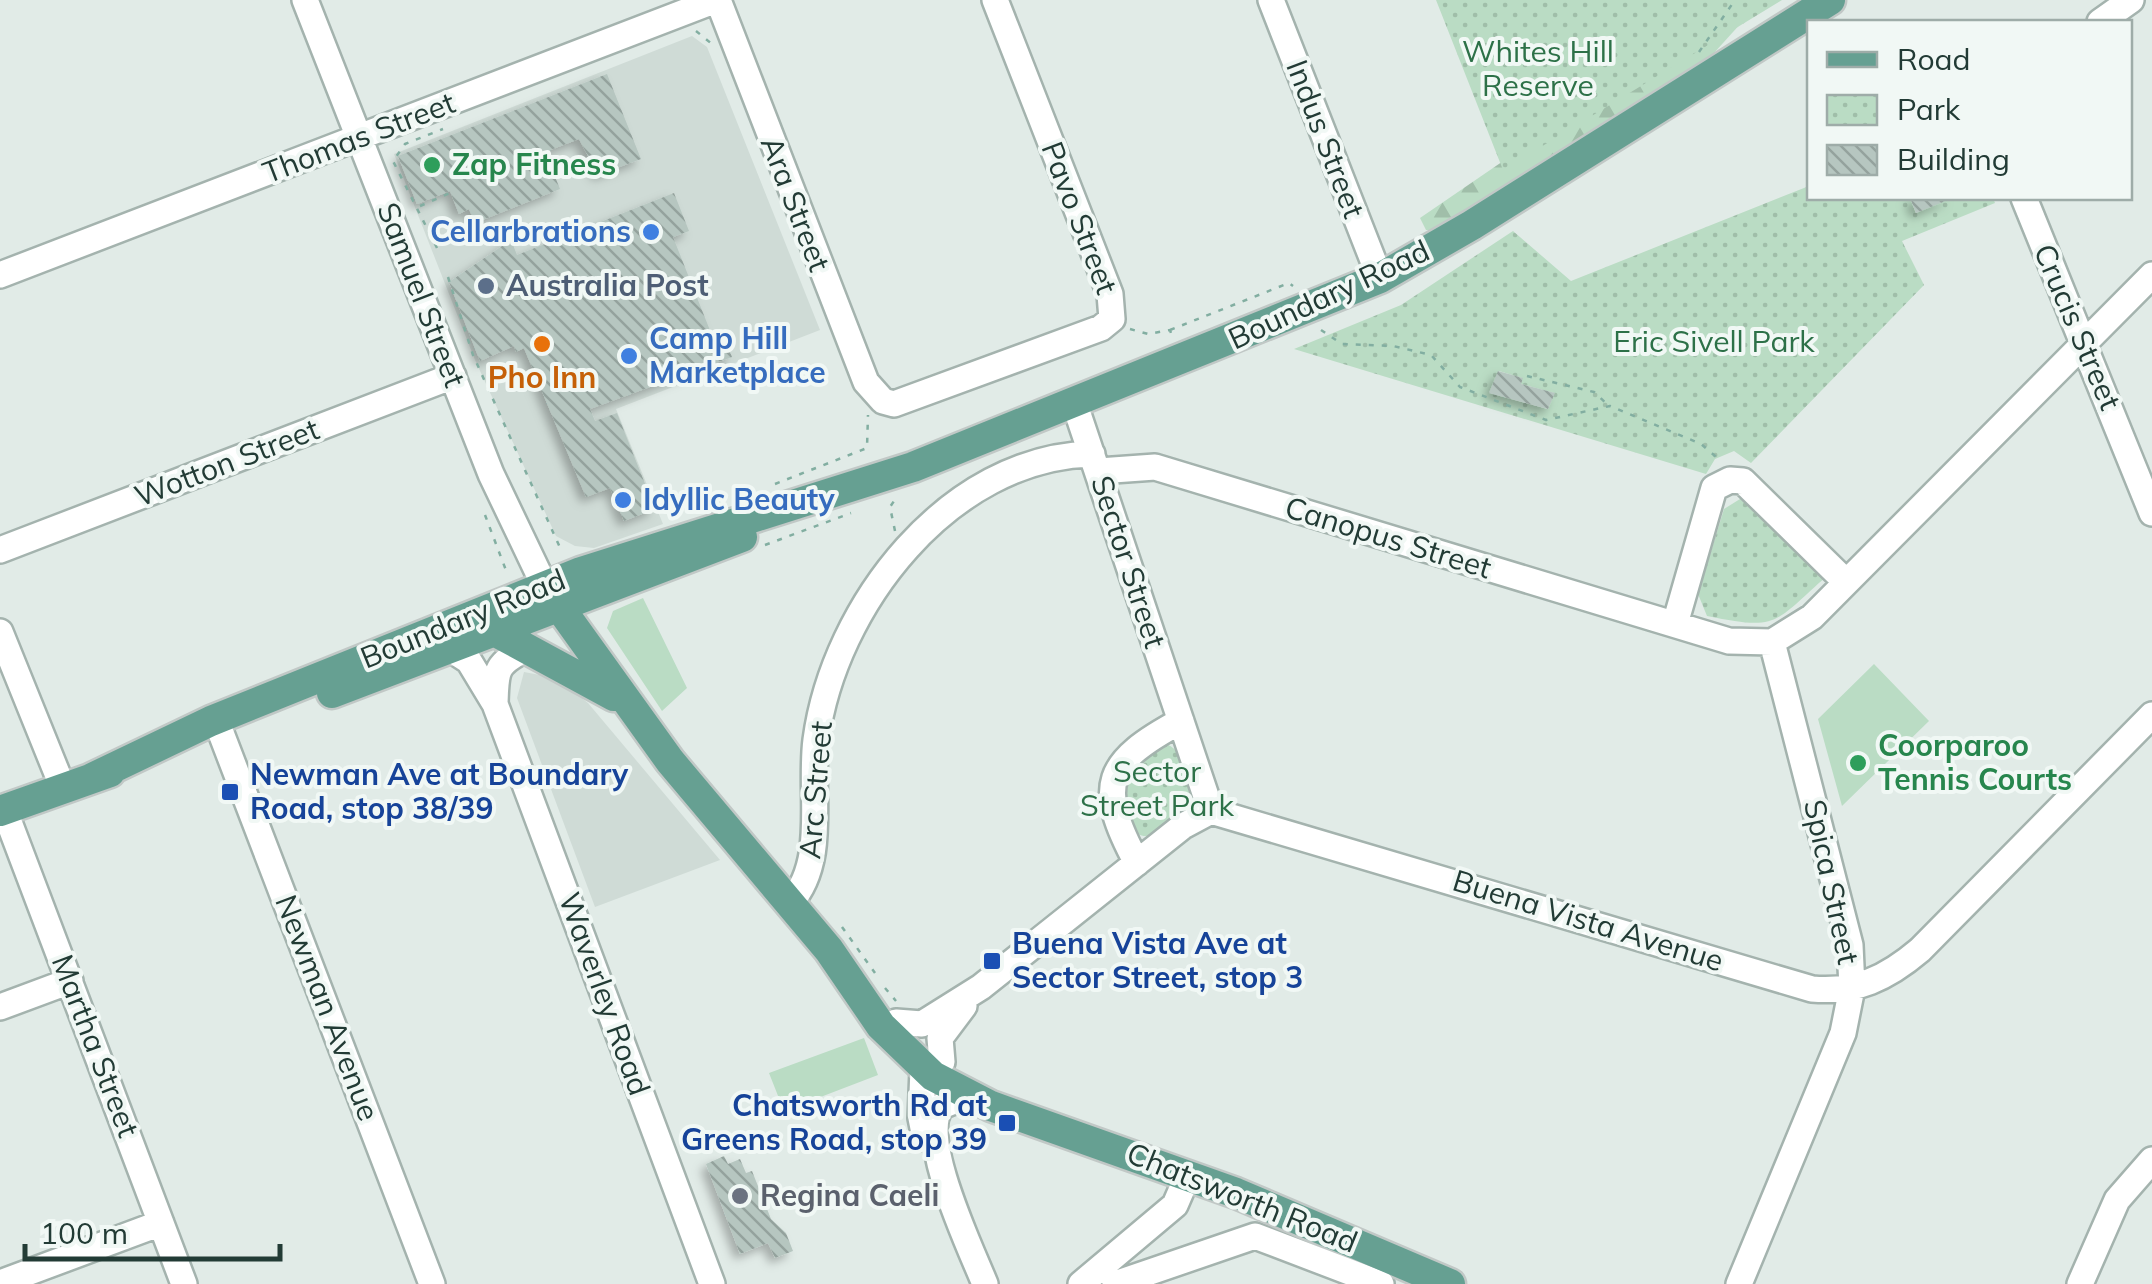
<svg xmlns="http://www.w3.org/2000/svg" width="2152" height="1284" font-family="Mulish,sans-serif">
<defs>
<pattern id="forest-firs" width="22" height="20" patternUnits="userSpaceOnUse" patternTransform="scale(2.5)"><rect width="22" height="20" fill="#badcc4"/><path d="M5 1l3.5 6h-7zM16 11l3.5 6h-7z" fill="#a0bea9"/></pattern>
<pattern id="park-dots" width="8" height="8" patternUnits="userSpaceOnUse" patternTransform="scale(2.5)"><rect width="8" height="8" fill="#badcc4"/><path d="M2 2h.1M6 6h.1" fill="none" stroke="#a0bea9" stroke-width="1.8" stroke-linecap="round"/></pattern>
<pattern id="building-back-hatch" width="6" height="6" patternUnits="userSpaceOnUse" patternTransform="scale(2.5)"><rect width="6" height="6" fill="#b6c6c0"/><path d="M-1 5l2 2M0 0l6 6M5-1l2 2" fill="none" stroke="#94a29d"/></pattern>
<filter id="shadow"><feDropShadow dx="-5.5" dy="5.5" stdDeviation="5" flood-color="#0004"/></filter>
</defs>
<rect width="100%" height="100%" fill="#e1ebe7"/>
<path fill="#cfdbd6" d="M692 36 707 47 820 330 616 409 663 524 594 548 575 546 556 536 475 360 394 154Z
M524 672 556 678 588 703 720 860 595 907 517 698Z"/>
<path fill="#badcc4" d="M643 598 687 688 662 711 607 628 613 611Z
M1874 664 1929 721 1842 806 1818 719Z
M864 1038 878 1075 784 1111 769 1073Z"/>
<path fill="url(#forest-firs)" d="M1762 0 1704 64 1441 230H1426L1420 218 1512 155Z"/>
<path fill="url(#park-dots)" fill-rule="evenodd" d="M1436 0H1782L1503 170Z
M1809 186 1810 198H1910L1916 213 1948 198H1993L1995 203 1902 241 1924 285 1751 463 1734 451 1715 459 1706 474 1294 349 1401 305 1513 231 1571 281ZM1499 371 1522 378 1521 384 1554 393 1548 409 1490 393Z
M1748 494 1827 576C1773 623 1780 631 1707 616L1698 594 1724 509Z
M1164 743C1188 751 1194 788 1189 810 1178 817 1161 835 1148 836 1120 838 1119 784 1132 769 1140 759 1154 751 1164 743Z"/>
<path fill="url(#building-back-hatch)" filter="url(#shadow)" d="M607 74 641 159 598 175 579 139 545 152 560 189 475 223 469 209 459 214 450 191 417 204 398 156Z
M674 193 689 231 673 237 713 338 723 334 732 357 590 409 595 421 617 413 655 509 624 521 610 488 586 497 524 348 516 352 514 346 480 361 449 282 511 240 517 255Z
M1910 198H1953L1916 213Z
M1498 371 1523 378 1521 384 1555 393 1548 409 1489 393Z
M724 1156 728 1164 740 1159 746 1173 752 1171 771 1219 786 1233 793 1251 775 1258 768 1243 740 1254 706 1164Z"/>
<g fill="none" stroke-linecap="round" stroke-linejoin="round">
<defs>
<path id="minor" d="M305 0 491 474 545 587
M718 0 866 382 883 401 894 404 1101 328 1112 319 1110 294 995 0
M1271 0 1380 278
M2100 22 2131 0
M2024 198 2152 513
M0 275 716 0
M1075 405 1211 811
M1099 471 1155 467 1729 641 1772 642 1812 617 2152 275
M0 550 453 376
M1675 624 1714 488 1730 480 1743 481 1846 582
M0 632 63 788
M452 650 469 661 495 704 712 1284
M495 704C496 669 495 665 527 648
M221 733 432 1284
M4 809 184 1284
M1137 863C1095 785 1105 762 1181 721
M790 903C828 861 809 793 816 740 834 606 949 457 1092 454
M0 1007 70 981
M896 1022 922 1024 981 987 1183 826 1211 811 1812 989C1856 993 1887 978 1920 950L2152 715
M942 1062 940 1038 964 1006
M923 1069 921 1118 925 1138
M966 1096 942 1106C916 1135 971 1249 985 1284
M0 1283 161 1223
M1081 1284 1175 1205 1188 1175
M1115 1284 1255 1236 1381 1284
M1739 1284 1843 1033 1852 988 1850 945 1772 642
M2080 1284 2117 1200 2152 1160"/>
<path id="major" d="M545 587 670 761 829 950 881 1026 933 1076 991 1106 1236 1193 1450 1284
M498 633 614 696
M332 693 742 537
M92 778 211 721 581 572 913 467 1380 278 1472 225 1830 0
M0 811 110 772"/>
</defs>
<use href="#minor" stroke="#a4b3ae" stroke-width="30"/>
<use href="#major" stroke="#c1c8c6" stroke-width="35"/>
<path stroke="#82aea1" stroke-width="2.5" stroke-dasharray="5 8" stroke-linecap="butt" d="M696 31 712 44
M1699 52 1735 0
M420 206 450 193
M437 248 393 161 405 144 443 129
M448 277 473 355 562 552
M1130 329 1148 334 1170 330 1172 336
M1170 330 1289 283 1293 286
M1321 330 1342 344 1393 346 1431 355 1460 387 1546 420 1610 406 1701 444 1721 461
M1527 376 1594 392 1608 405
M775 484 867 448 868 415
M485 515 507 573
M895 531 890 507 896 498
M765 545 851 513
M842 927 875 973
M885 988 896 1001"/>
<use href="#minor" stroke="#fff" stroke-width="25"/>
<use href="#major" stroke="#66a092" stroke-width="30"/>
</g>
<g fill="#2e9e5b" stroke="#f1f8f5" stroke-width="4">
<circle cx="432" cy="165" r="10"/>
<circle cx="1858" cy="763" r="10"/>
</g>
<g fill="#3f7fe0" stroke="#f1f8f5" stroke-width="4">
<circle cx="651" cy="232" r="10"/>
<circle cx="629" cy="356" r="10"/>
<circle cx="623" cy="500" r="10"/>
</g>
<circle fill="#5c6f8a" stroke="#f1f8f5" stroke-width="4" cx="486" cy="286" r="10"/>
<circle fill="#e8710a" stroke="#f1f8f5" stroke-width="4" cx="542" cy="344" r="10"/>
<g fill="#1a4fb4" stroke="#f1f8f5" stroke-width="4">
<rect x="220" y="782" width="20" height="20" rx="5"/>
<rect x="982" y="951" width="20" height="20" rx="5"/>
<rect x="997" y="1113" width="20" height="20" rx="5"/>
</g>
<circle fill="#6b7280" stroke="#f1f8f5" stroke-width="4" cx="740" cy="1196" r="10"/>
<g text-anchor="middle" stroke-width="8" stroke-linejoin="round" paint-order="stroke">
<g font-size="30" fill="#2d7148" stroke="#f1f8f5">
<text x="1538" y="62">Whites Hill<tspan x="1538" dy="34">Reserve</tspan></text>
<text x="1714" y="352">Eric Sivell Park</text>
<text x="1157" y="782">Sector<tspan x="1157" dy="34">Street Park</tspan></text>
</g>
<g font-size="30" fill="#223b35" stroke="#f1f8f5">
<text transform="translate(359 138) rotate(-21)" y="10">Thomas Street</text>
<text transform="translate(1325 139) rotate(69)" y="10">Indus Street</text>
<text transform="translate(795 204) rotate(69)" y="10">Ara Street</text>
<text transform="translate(1079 218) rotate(69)" y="10">Pavo Street</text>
<text transform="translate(421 295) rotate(69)" y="10">Samuel Street</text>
<text transform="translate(1329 295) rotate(-25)" y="10">Boundary Road</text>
<text transform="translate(2077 327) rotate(67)" y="10">Crucis Street</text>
<text transform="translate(227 463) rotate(-21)" y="10">Wotton Street</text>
<text transform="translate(1388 538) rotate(17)" y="10">Canopus Street</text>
<text transform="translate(1128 562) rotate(72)" y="10">Sector Street</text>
<text transform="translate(463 619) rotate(-22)" y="10">Boundary Road</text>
<text transform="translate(816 790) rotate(-85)" y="10">Arc Street</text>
<text transform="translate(1831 882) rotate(78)" y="10">Spica Street</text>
<text transform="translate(1588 921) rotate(17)" y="10">Buena Vista Avenue</text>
<text transform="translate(604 994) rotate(70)" y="10">Waverley Road</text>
<text transform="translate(327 1008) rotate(69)" y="10">Newman Avenue</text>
<text transform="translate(95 1046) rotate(69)" y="10">Martha Street</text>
<text transform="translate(1242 1198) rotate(22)" y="10">Chatsworth Road</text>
</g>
<g font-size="30" font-weight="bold" fill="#27864d" stroke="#f1f8f5" text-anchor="start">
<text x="452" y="175">Zap Fitness</text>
<text x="1878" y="756">Coorparoo<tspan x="1878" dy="34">Tennis Courts</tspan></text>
</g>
<g font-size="30" font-weight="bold" fill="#366cbe" stroke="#f1f8f5" text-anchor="start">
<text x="631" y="242" text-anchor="end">Cellarbrations</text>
<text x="649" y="349">Camp Hill<tspan x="649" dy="34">Marketplace</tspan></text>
<text x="643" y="510">Idyllic Beauty</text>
</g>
<g font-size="30" font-weight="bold" fill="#4e5e75" stroke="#f1f8f5" text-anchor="start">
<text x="506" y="296">Australia Post</text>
</g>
<g font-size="30" font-weight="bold" fill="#c56008" stroke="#f1f8f5">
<text x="542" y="388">Pho Inn</text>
</g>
<g font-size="30" font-weight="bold" fill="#164399" stroke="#f1f8f5" text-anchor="start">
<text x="250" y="785">Newman Ave at Boundary<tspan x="250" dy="34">Road, stop 38/39</tspan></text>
<text x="1012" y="954">Buena Vista Ave at<tspan x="1012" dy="34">Sector Street, stop 3</tspan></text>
<text x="987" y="1116" text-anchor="end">Chatsworth Rd at<tspan x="987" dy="34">Greens Road, stop 39</tspan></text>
</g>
<g font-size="30" font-weight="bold" fill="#5b616d" stroke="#f1f8f5" text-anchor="start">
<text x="760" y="1206">Regina Caeli</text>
</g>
</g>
<rect x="1807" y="20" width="325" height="180" fill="#f1f8f5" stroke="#9eaca8" stroke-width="2.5"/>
<rect x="1827" y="52" width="50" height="15" fill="#66a092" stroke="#9eaca8" stroke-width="2.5"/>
<text x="1897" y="70" font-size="30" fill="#223b35">Road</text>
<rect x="1827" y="95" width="50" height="30" fill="url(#park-dots)" stroke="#9eaca8" stroke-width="2.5"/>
<text x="1897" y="120" font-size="30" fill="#223b35">Park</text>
<rect x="1827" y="145" width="50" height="30" fill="url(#building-back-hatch)" stroke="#9eaca8" stroke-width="2.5"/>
<text x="1897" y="170" font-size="30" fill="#223b35">Building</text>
<path d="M25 1244v15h255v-15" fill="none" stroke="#223b35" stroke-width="5"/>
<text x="40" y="1244" font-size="30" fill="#223b35" stroke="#f1f8f5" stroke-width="8" paint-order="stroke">100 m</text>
</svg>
